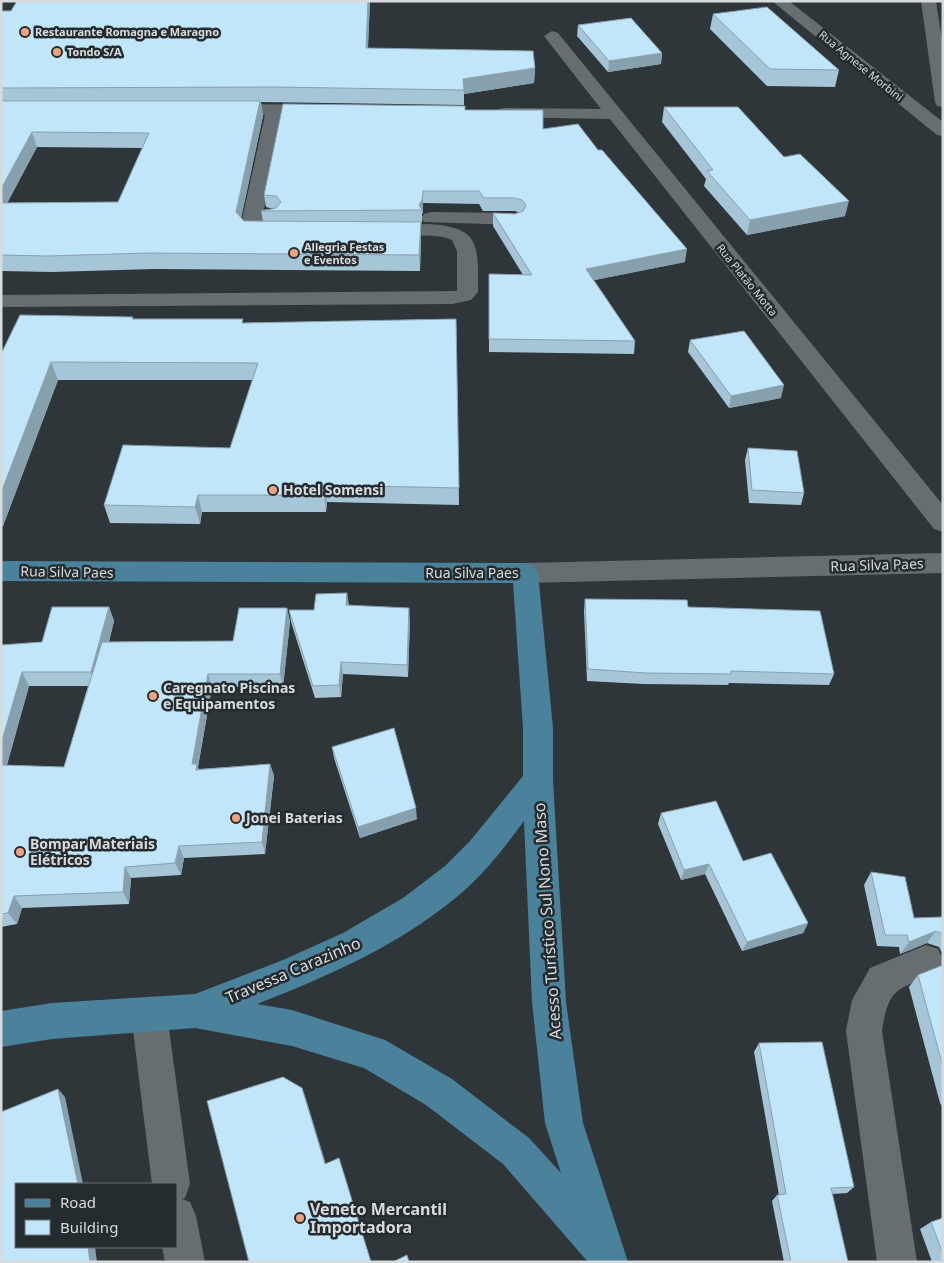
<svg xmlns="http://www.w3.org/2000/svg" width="944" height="1263" font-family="'Noto Sans',sans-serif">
<rect width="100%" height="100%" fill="#2f363a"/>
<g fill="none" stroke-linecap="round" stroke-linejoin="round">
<path fill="#666e72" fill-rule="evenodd" d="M772 1H789L943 122V136L937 135Z
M921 1H936L943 47V107L937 106 935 102Z
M552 31 558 33 943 505V532L934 529 610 119 499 117 496 113 499 109 505 108 601 109 544 36Z
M225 104 320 105 326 106 329 110 326 114 320 115H282L264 209 278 211 281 215 278 219 262 221V225L286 228 289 232 286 236C273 239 258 237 245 234L242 230 243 215 265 115 219 113 216 109 219 105Z
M431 212 514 213 521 215 524 219 521 223 514 225 424 222 421 218 424 214Z
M428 224C481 227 478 245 478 292L471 300 452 304 1 307V295L457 291V251L452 240C428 230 402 241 378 235L375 231 378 227Z
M943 553V573L525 583 516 580 512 573 516 566 525 563Z
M926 945 938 949 943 960 938 973C898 990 889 985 882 1031L917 1262H877L846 1031 852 1000 870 968Z
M149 997 161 1002 167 1014 190 1184 185 1198 182 1199 190 1202 196 1216 205 1262H165L162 1247H176V1184H152L131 1014 137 1002Z"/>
<path fill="#4a819b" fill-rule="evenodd" d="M1 561 525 563 534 566 538 573 553 728V780L566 1002 583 1123 628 1262H588L503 1164 426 1105 364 1068 292 1046 195 1028 52 1039 1 1047V1011L52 1003 195 994 283 960 343 933 403 898 445 866 470 841 523 776V728L513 583 1 581ZM524 821 532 1002 545 1123 561 1173 529 1138 452 1079 385 1040 292 1010 257 1004C331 975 407 942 467 888 489 868 507 844 524 821Z"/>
</g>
<path fill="#a6c5d6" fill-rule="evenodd" d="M370 1 368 48 535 68 534 83 464 94V105L261 102 263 116 241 218 244 221H263L261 211 274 209 266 207 264 195 465 110 543 129 685 262 594 280 635 341 634 354 489 352V274L523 275 493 226V213L515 214 519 213 515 211H483L479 204 423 203V213L422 214V223H421V238L420 271 154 269 52 272 1 271V11ZM37 147 142 148 118 202 7 203Z
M713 14 839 70 835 87 767 86 710 29Z
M578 25 662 53 661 64 608 72 577 36Z
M664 107 784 157 845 216 747 235 704 186 706 179 662 122Z
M133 317V319L244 323 456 319 459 505 327 502 326 512H202L200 524 110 523 104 505 230 448 252 380H58L3 526H1V354Z
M690 340 781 398 729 408 688 352Z
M748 448 804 493 801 505 749 503 745 460Z
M585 599 688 607 834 674 829 685 729 683 728 685 643 684 587 681 584 611Z
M349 605 410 620 408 677 343 674 341 697 315 698 291 622 289 610H314Z
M109 607 114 621 109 642 233 641 287 608 290 622 283 687H212L198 767 199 769 270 764 274 776 265 854 184 858 181 875 131 878 129 904 22 908 17 924 1 927V645L42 642ZM29 686H88L64 767 7 765Z
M332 747 417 819 360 838 334 758Z
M661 813 743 861 808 923 803 933 742 951 705 874 681 880 658 824Z
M871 872 914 918 943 917V955L939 947 927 943 900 954 899 947 877 946 864 885Z
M943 964V1108L940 1103 909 987 918 975 942 966Z
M759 1043 854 1187 847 1193 832 1194 848 1262H784L772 1201 777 1195H779L754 1052Z
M943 1218V1262H932L920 1229 931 1222Z"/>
<path fill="#87a0ae" d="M368 1H370L367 62 366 48Z
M662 53 661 64 608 72 609 61Z
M535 68 534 83 464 94 463 79Z
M260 101 263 116 239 228 236 212Z
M32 132 37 147 1 215V189Z
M423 191V213L422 214V210L419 205Z
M849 201 845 216 747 235 750 220Z
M421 222V238L420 271 419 255Z
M687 249 685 262 585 282 586 269Z
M51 362 58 380 3 526 1 522V493Z
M784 385 781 398 729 408 731 396Z
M324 485 327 502 326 512 324 495Z
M198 495 202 512 200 524 195 507Z
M347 593 349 605H346Z
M109 607 114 621 97 686 91 672Z
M287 608 290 622 283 687 280 674Z
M409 608 410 620 408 677 407 665Z
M341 662 343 674 341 697 339 685Z
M22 672 29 686 3 777 1 774V744Z
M208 674 212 687 198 767 202 777 192 764Z
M270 764 274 776 265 854 262 842Z
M416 808 417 819 360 838 358 827Z
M179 846 184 858 181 875 175 863Z
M709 864 705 874 681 880 684 870Z
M125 867 131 878 129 904 123 892Z
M14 896 22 908 17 924 8 913Z
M808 923 803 933 742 951 747 942Z
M936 931 927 943 900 954 909 942Z
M302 1088 306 1099 329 1174 325 1164Z
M58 1089 65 1097 83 1184H78Z
M88 1247H95L97 1262H90Z"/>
<path fill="#c1e5f9" stroke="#87a0ae" d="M17 1H368L366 48 533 51 535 68 463 79 464 90 273 87 1 88V11H11Z
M767 7 839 70 770 69 713 14Z
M631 18 662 53 609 61 578 25Z
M1 101H260L236 212 244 221 421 222 419 255 150 253 47 256 1 255V203L118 202 149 133 32 132 1 189Z
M283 104 465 106V110H543V129L578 124 598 150H602L687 249 586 269 635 341 489 339V274L532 275 493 213 515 214 523 211 526 205 522 200 515 198H484L479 191H423L422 200 419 205 422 210 261 211 276 208 281 202 276 196 264 195Z
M664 107H738L784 157 800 154 849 201 750 220 707 171 713 170Z
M20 315 133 317 132 319H243L242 323 456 319 459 488 324 485V495H198L195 507 104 505 123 445 230 448 258 363 51 362 1 493V354Z
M744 331 784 385 731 396 690 340Z
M748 448 797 451 804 493 752 490Z
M347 593 346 605 409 608 407 665 341 662 339 685 313 686 289 610H314L316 594Z
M585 599 687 600 688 607 820 611 834 674 731 671V674L646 673 588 669Z
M52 607H109L91 672H22L1 744V645L42 642Z
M239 608H287L280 674H208L192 764H197L196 770 270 764 262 842 179 846 175 863 125 867 123 892 14 896 8 913 1 914V765L64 767 102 642 233 641Z
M394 728 416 808 358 827 332 747Z
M716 801 743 861 771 853 808 923 747 942 709 864 684 870 661 813Z
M871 872 905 877 914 918 943 917V934L936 931 909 942 907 935H885Z
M943 965V1067L918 975Z
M822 1042 854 1187 831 1188 848 1262H791L777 1195 786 1194 759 1043Z
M283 1077 302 1088 325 1164 339 1158 371 1262H249L207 1101Z
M58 1089 78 1184H16V1247H88L90 1262H1V1112Z
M943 1218V1254L931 1222Z
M407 1255 409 1262H393Z"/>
<g fill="#f1a17d" stroke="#252c30" stroke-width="2">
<circle cx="25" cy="32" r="5"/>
<circle cx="57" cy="52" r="5"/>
<circle cx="294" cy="253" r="5"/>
<circle cx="273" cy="490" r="5"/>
<circle cx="153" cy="696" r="5"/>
<circle cx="236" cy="818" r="5"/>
<circle cx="20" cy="852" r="5"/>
<circle cx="300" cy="1218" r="5"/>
</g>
<g text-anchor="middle" stroke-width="5" stroke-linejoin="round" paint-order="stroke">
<g font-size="11" font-weight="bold" fill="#d7dbde" stroke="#252c30" text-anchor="start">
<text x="35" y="36">Restaurante Romagna e Maragno</text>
<text x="67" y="56">Tondo S/A</text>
<text x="304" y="251">Allegria Festas<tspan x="304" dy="13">e Eventos</tspan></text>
</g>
<g font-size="11" fill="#d7dbde" stroke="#252c30">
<text transform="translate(861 66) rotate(39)" y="4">Rua Agnese Morbini</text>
<text transform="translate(747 280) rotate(51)" y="4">Rua Platão Motta</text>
</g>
<g font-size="14" font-weight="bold" fill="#d7dbde" stroke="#252c30" text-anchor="start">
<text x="283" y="495">Hotel Somensi</text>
<text x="163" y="693">Caregnato Piscinas<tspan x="163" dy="16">e Equipamentos</tspan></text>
<text x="246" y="823">Jonei Baterias</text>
<text x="30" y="849">Bompar Materiais<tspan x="30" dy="16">Elétricos</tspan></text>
</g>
<g font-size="14" fill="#d7dbde" stroke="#252c30">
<text transform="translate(877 565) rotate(-2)" y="5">Rua Silva Paes</text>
<text transform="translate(67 572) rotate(1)" y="5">Rua Silva Paes</text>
<text x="472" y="578">Rua Silva Paes</text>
</g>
<g font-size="16" fill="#d7dbde" stroke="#252c30">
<text transform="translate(547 921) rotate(-94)" y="6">Acesso Turístico Sul Nono Maso</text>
<text transform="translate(293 970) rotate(-23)" y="6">Travessa Carazinho</text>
</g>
<g font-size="16" font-weight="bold" fill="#d7dbde" stroke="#252c30" text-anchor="start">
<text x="310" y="1215">Veneto Mercantil<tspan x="310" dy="18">Importadora</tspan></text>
</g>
</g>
<rect width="944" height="1263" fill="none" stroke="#d7dbde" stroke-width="5"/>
<rect x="15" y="1183" width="162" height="65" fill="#252c30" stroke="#6c7276"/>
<rect x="25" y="1199" width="25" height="8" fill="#4a819b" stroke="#6c7276"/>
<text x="60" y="1208" font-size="15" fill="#d7dbde">Road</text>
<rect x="25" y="1220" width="25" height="15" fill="#c1e5f9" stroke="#6c7276"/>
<text x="60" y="1233" font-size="15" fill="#d7dbde">Building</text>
</svg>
